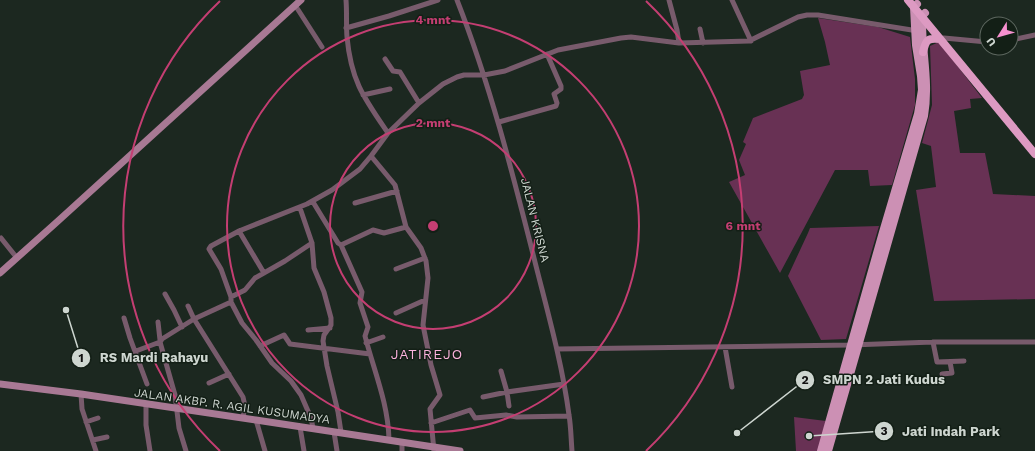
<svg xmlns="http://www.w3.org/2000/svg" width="1035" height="451" font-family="'Work Sans',sans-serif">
<rect width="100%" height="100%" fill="#1c2820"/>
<path fill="#683154" d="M818 18 878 27 910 37 915 79V105L892 185 870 186 868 170H835L780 273 729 182 745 175 739 160 746 144 743 142 753 118 802 99 804 95 800 71 830 65 825 42Z
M939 42 982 98 970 99 971 108 954 111 960 153H985L993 194 1035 196V299L934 301 916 190 936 187 931 146 922 143 932 105 930 46Z
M879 226 846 339 821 340 788 276 808 233 810 228Z
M794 417 826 421 818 451H796Z"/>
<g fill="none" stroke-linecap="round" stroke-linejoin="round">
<path stroke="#785b6c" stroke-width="5" d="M346 0C347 12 346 25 347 37 351 81 364 98 388 133
M457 0C490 84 512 171 534 258 547 310 562 362 569 415 571 427 571 439 572 451
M669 0 677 30 679 43
M732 0 751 41
M295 5 322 47
M346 28 389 16 438 0
M700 29 703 43
M940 39 944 38 987 42
M1011 40 1035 35
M385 59 393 71 400 72 419 103
M363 95 390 89
M499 122 556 106 557 103 554 94 561 89V86L547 54
M371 156 395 185 406 227 421 248 426 261 428 278 423 325 431 365 440 395 430 409 434 451
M313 202 338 243 341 245
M355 203 397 191
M300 208 312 243 314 268 324 292 331 318V325L324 335 323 341 327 366 338 412 341 432
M239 231 264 273
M1 238 17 258
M396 269 425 258
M165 294 174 310 182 327
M231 297 245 290 255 278 285 261 312 243
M188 306 194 319 243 397 245 406 243 418
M396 313 425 300
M124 318 130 338 147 384
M158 322 160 340
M308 330 330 328
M933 342 937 362 964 361
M366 343 383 337
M260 346 284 335 290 344 370 354
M725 347 732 387
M557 349 851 345 933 342H1035
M136 351 160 342
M501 371 507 392 509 406
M942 374 952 373 950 362
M209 383 229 374
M81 394 82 409 96 451
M483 397 507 392 564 384
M146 404V425L150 451
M256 420 265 451
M86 422 98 418
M431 423 470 410 475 418 506 415 517 417 569 416
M300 427 304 451
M313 428 311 418 301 395 291 381 272 363 256 340 242 323 231 302V297L221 269 209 249 211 246 239 231 307 204 332 190 360 169 371 156 388 133 419 103 443 84 457 77 464 75H484L505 71 558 50 621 38 631 37 679 43 749 41 798 17 807 15H818L918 31
M334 432 337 451
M389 439C388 403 374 371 365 336L368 327 360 303 362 292 341 245 373 230 384 233 406 227
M93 440 107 437
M402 442V451
M186 451 179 428 175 395 160 342 162 339 194 319 231 302"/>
<path stroke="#a87994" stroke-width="7" d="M0 273 58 221 301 0
M0 384 81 394 256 420 460 451"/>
<path stroke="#cc90b4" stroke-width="8" d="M821 451 883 232 918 114 922 90 921 76 916 45 914 7 917 4
M828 451 924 116C930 81 921 50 922 16L925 13"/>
<path stroke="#dd9ac2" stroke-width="8" d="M908 0 1035 154
M923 52C926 39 928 38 940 39"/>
</g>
<g fill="none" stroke="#c43e72" stroke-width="2">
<circle cx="433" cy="226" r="103"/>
<circle cx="433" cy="226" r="206"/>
<path d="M220 451A310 310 0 0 1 220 1M646 1A310 310 0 0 1 646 451"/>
</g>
<g text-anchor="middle" stroke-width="3" stroke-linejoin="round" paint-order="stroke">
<g font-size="12" fill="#ced6d0" stroke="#131f16">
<text transform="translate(535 220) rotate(76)" y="4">JALAN KRISNA</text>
<text transform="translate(232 406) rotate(8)" y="4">JALAN AKBP. R. AGIL KUSUMADYA</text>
</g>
<g font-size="14" letter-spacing="1" fill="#fbb2dd" stroke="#131f16">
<text x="427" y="359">JATIREJO</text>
</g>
</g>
<circle cx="433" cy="226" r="6" fill="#c43e72" stroke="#131f16" stroke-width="2"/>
<g font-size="12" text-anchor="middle" font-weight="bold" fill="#c43e72" stroke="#131f16" stroke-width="3" stroke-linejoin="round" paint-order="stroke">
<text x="433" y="24">4 mnt</text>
<text x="433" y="127">2 mnt</text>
<text x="743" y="230">6 mnt</text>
</g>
<path fill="none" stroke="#ced6d0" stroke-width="1.5" d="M66 310L81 358M737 433L805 380M809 436L884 431"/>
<g fill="#ced6d0" stroke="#131f16" stroke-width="1.5">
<circle cx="66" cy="310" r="4"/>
<circle cx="737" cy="433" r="4"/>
<circle cx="809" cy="436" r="4"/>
<circle cx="81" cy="358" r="10"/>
<circle cx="805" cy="380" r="10"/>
<circle cx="884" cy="431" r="10"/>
</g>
<g font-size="12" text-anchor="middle" font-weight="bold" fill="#111">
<text x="81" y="362">1</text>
<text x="805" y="384">2</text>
<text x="884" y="435">3</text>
</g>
<g font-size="13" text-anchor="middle" font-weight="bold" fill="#ced6d0" stroke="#131f16" stroke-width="3" stroke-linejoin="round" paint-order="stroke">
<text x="154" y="362">RS Mardi Rahayu</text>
<text x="884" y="384">SMPN 2 Jati Kudus</text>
<text x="951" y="436">Jati Indah Park</text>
</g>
<g transform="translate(999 36) rotate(233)"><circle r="19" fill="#131f16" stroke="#5e6860"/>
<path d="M0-3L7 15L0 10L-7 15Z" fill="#f690cf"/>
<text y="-6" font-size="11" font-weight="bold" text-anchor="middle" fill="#ced6d0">U</text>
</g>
</svg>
